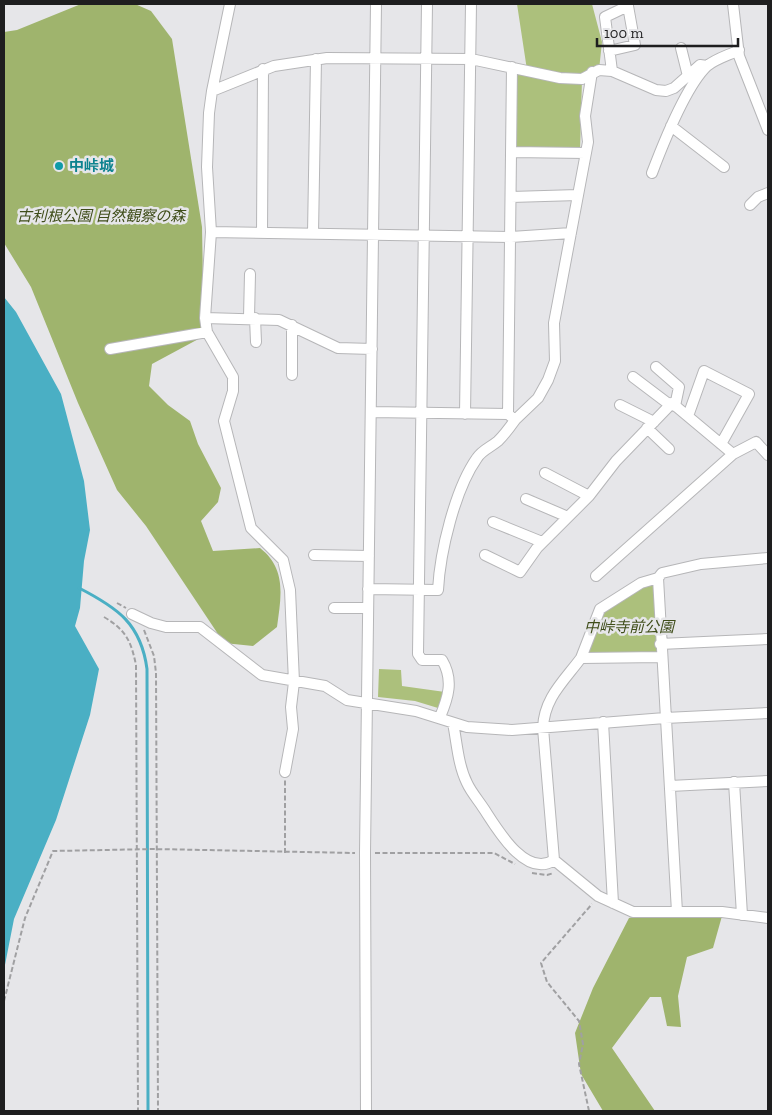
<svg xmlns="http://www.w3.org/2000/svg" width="772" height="1115" font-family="'Zilla Slab','Noto Sans JP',serif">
<rect width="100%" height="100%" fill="#e6e6e9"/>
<path fill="#acc07c" d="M517 4H592L602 42 599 70 582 79 580 152H512V67L527 70Z
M658 578 661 657 581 658 600 609Z
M379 669 401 670 402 686 445 692 438 708 415 701 378 697Z"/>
<path fill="#9fb46d" d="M81 4H135L151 11 172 39 202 227 204 336 152 364 149 386 168 405 190 421 198 444 221 488 218 502 201 521 213 551 260 548C287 569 281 597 277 627L253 646 224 643 146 526 117 490 78 403 31 287 4 243V32L17 30Z
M647 914 722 916 713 948 687 957 678 996 681 1027 667 1026 661 997H650L612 1048 655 1111H603L581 1074 575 1033 593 988 629 918Z"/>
<path fill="#4aafc4" d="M4 297 16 312 61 394 84 481 90 530 84 561 80 608 75 626 99 669 90 715 56 820 14 919 4 970Z"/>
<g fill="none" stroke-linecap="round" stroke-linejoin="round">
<path stroke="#4aafc4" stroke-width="3" d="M79 588C118 608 141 624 147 669L148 1111"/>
<defs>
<path id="minor" d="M230 4 212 91 209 113 207 167 211 232 205 318 207 332 233 377V391L224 421 251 528 283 560 290 590 294 682 291 707 293 729 285 772
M427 4 418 654 422 660H442C454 680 448 698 440 717
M733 4 739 56 768 130
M681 48 688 76
M609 51 635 45 628 6 605 17 612 71
M212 91 274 66 327 58 471 59 560 78 582 79 599 70 612 71 656 90 666 91 674 88 700 65 707 66
M671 126 724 167
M512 152 586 153
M652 173C663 144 686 86 707 66 715 59 729 55 739 50
M511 197 578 195
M750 205 758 197 768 193
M211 232 511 237 571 233
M262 233 263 69
M313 233 316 59
M249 317 250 274
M205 318 279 320 338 348 372 349
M255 318 256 342
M292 325V375
M110 349 207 332
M656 367 679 387 675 406
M633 377 670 405
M620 405 654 422
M371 412 508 414 512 67
M465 414 471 4
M508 414 515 420 538 398 548 380 555 361 554 323 588 142 585 116 592 72
M688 416 704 371 749 394 721 444
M647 428 669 449
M545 473 589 496
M526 499 568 517
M493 522 542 542
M314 555 369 556
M485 555 520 572 537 548 589 496 616 461 672 403 733 454 756 442 768 455
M596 576 733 454
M368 589 438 590C440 552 455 489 477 458 482 450 491 447 498 441 504 435 510 427 515 420
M334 608H368
M132 614 151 623 166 627H200L262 675 325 686 347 700 416 711 467 727 512 730 665 718 768 713
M660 644 768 639
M581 658 600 609 641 583 658 578
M603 722 613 903
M453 723C457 743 458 765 467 783 471 792 479 801 484 809 497 829 526 879 554 860L543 728C544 698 564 681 581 658L661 657
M734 782 742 915
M670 786 768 781
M554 860 598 896 633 912H722L768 918
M677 912 658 578 662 573 701 564 768 558
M366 1111 365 853 376 4"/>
</defs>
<use href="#minor" stroke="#b6b6b8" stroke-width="12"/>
<path stroke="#a0a0a2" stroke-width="2" stroke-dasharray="5 2.5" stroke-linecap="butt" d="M117 603 126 608
M104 617C126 630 131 641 136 665L138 1111
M144 630 154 656 156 673 158 1111
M285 853V780
M375 853H494L515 864
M532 873 547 875 554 873
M4 1001 25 918 53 851 156 849 355 853
M589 1111 579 1064 583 1044 579 1021 547 982 541 963 592 904"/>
<use href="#minor" stroke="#fff" stroke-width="10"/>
</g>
<circle fill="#0f9aa8" stroke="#e6e6e9" stroke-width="2" cx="59" cy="166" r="5"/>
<g text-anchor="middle" stroke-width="5" stroke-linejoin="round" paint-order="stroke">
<g font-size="15" font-weight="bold" fill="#0d838f" stroke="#e6e6e9" text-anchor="start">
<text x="69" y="171">中峠城</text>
</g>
<g font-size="15" font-style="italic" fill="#3f4d1a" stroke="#e6e6e9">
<text x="101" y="221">古利根公園 自然観察の森</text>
<text x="629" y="632">中峠寺前公園</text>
</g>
</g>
<rect width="772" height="1115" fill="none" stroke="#1e1e1f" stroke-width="10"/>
<path d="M597 38v8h141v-8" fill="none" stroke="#1e1e1f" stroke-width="2.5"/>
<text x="604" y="38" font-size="15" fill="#1e1e1f" stroke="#e6e6e9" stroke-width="4" paint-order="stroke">100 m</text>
</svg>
